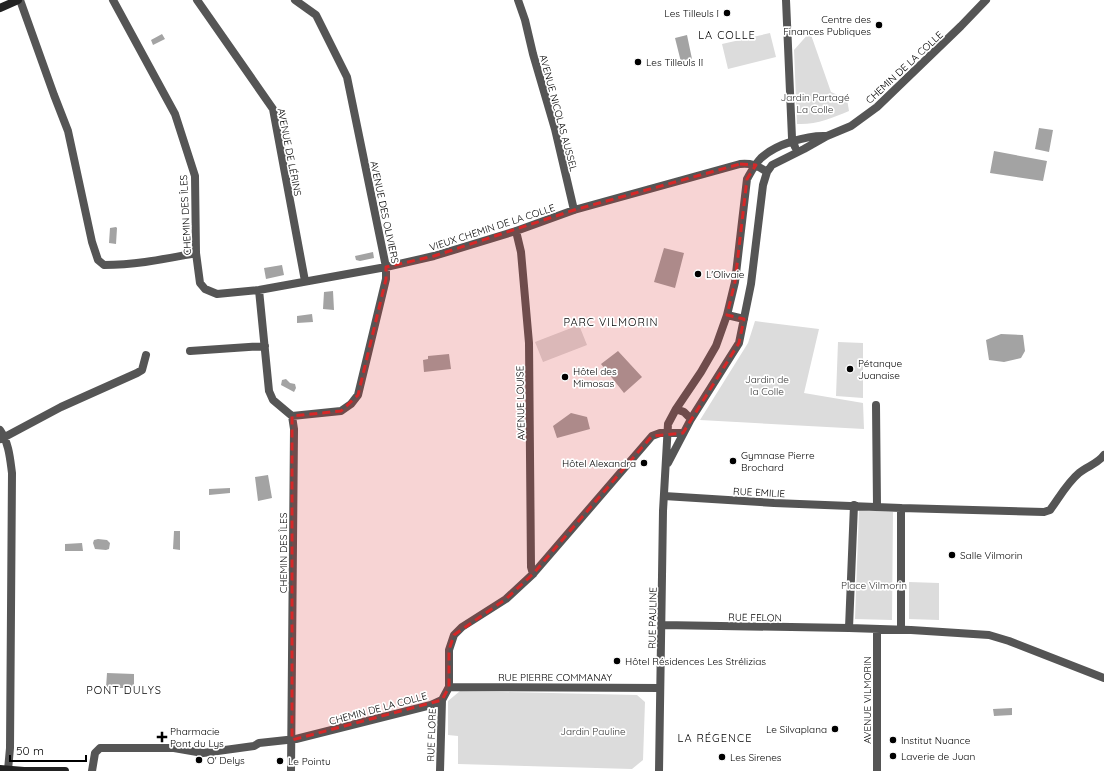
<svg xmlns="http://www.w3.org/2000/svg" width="1104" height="771" font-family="Quicksand,sans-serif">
<rect width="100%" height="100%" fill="#fff"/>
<path fill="#dcdcdc" d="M810 32 831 92 847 99 849 111C832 118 816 125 797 124L794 50Z
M770 33 776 57 728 69 722 44Z
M755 321 819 329 804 393 863 403 864 429 700 420 748 343Z
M579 325 587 345 543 362 535 342Z
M838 342 863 343V398L836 396Z
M859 510 893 512 892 620 855 619Z
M909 582 939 583V620L909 619Z
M460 691 637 695 645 702 643 760 632 769 458 764V736L448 735V701Z"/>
<path fill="#a3a3a3" d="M162 34 165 39 153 45 151 40Z
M687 35 692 59 681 62 675 38Z
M1039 128 1053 130 1049 152 1035 149Z
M994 151 1047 161 1043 181 990 173Z
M116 227 117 228 116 244 109 243 110 228Z
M664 248 684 253 675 288 654 282Z
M373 252 374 258 360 261 356 260 355 256Z
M282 265 284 275 266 279 264 268Z
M333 291 334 310 323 309 324 292Z
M312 314 313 322 297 323V316Z
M1001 334 1023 335 1025 351 1021 358 1004 362 989 360 986 340Z
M618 351 642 377 624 393 601 364Z
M449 354 451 369 424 372 423 360 428 359V356Z
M286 379 290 383 295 384 296 388 294 392 281 385 282 380Z
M571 413 587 417 590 429 557 438 553 426Z
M268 475 272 498 258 501 255 477Z
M230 488V493L209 495V489Z
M174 531H180V550L173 549Z
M98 539 107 540 110 543 109 549 106 550 95 549 93 543 94 540Z
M82 543 83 551H65V544Z
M107 673 134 674V688H106Z
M1012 708V715L994 716 993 709Z"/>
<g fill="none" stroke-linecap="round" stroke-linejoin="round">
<path stroke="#555" stroke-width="8" d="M20 0 54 95 68 131 92 242 98 260 104 265C137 265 164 259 196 253
M113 0 175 114 195 176 196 253 200 283 205 289 217 294 259 290 386 267 434 256 516 231 574 210 740 164C751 163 757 165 767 172
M197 0 273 109 305 281
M518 0 525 20 533 54 555 129 574 210
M786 0 792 138 795 147
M516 231 521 252 529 343 531 567 533 574
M259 290 269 391 273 400 292 416 294 429 291 771
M727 315 744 319
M190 351 265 346
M876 405 877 506
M676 409 684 412 691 419
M292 416 341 411 351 404 358 395 386 279V267L347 77 316 15 295 0
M0 430C9 443 10 458 12 473L10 748 8 770
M1 439 61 407 137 373 142 370 146 355
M668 463 691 419 739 343 751 284 763 185 767 172 772 165 804 149 827 136 851 126 877 107 961 26 986 0
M664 496 774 503 901 508V629
M854 505 849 628 911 630 989 635 1009 641 1104 678
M901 508 1044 512 1050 510C1059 498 1067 483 1079 473 1087 466 1098 464 1104 455
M662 625 849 628
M877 629V771
M449 687 660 688
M92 771 95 753 100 748H174L203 753 254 746 259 743 296 739 431 705 442 700 449 687V650L454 635 462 627 506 599 533 574 652 436 660 433H683
M440 771 442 700
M659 771 663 511 668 424 676 409 701 372 716 346 727 315 735 282 747 179C751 172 755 164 761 158 776 144 807 135 827 136"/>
<path stroke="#222" stroke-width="8" d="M0 8 18 0
M0 769 24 771H65"/>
</g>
<path fill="#d62828" fill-opacity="0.2" stroke="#d62828" stroke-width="3" stroke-dasharray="8 5" stroke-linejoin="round" d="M740 164 756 165 747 179 735 282 727 315 744 319 739 343 683 433 652 436 533 574 506 599 454 635 449 650V687L442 700 292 740V416L341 411 358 395 386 279V267L434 256 574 210Z"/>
<g fill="#000" stroke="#fff" stroke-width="1.5">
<circle cx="727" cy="13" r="4"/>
<circle cx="879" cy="25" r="4"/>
<circle cx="638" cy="62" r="4"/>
<circle cx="698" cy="274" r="4"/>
<circle cx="850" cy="369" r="4"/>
<circle cx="565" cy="377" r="4"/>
<circle cx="733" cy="461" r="4"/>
<circle cx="644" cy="463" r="4"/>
<circle cx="952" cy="555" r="4"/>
<circle cx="617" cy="661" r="4"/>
<circle cx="835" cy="729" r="4"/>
<path d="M160 731h4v4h4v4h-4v4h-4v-4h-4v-4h4z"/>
<circle cx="893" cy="740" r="4"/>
<circle cx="893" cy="756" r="4"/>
<circle cx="722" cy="757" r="4"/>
<circle cx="199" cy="760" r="4"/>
<circle cx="280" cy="761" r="4"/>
</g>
<g text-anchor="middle" stroke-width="3.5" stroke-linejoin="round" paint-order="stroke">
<g font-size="10" fill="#000" stroke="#fff" text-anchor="start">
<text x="719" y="17" text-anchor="end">Les Tilleuls I</text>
<text x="871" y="23" text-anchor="end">Centre des<tspan x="871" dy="12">Finances Publiques</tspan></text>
<text x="646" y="66">Les Tilleuls II</text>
<text x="706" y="278">L'Olivaie</text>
<text x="858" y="367">Pétanque<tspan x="858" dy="12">Juanaise</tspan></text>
<text x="573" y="375">Hôtel des<tspan x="573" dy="12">Mimosas</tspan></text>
<text x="741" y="459">Gymnase Pierre<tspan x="741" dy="12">Brochard</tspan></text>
<text x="636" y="467" text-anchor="end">Hôtel Alexandra</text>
<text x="960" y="559">Salle Vilmorin</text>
<text x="625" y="665">Hôtel Résidences Les Strélizias</text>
<text x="827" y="733" text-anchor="end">Le Silvaplana</text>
<text x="170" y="735">Pharmacie<tspan x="170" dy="12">Pont du Lys</tspan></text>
<text x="901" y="744">Institut Nuance</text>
<text x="901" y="760">Laverie de Juan</text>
<text x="730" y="761">Les Sirenes</text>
<text x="207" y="764">O' Delys</text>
<text x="288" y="765">Le Pointu</text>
</g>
<g font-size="10" fill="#000" stroke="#fff">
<text transform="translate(904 67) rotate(-43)" y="4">CHEMIN DE LA COLLE</text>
<text transform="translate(559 113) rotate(75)" y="4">AVENUE NICOLAS AUSSEL</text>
<text transform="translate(290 152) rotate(79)" y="4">AVENUE DE LÉRINS</text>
<text transform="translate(385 212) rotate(78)" y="4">AVENUE DES OLIVIERS</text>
<text transform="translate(185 215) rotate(-93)" y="4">CHEMIN DES ÎLES</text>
<text transform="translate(492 227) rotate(-18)" y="4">VIEUX CHEMIN DE LA COLLE</text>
<text transform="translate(520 403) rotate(-91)" y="4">AVENUE LOUISE</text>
<text transform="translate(759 492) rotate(3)" y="4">RUE EMILIE</text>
<text transform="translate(283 553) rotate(-90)" y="4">CHEMIN DES ÎLES</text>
<text transform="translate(755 617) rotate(1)" y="4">RUE FELON</text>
<text transform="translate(652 618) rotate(-89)" y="4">RUE PAULINE</text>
<text x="555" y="681">RUE PIERRE COMMANAY</text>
<text transform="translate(867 700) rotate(-90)" y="4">AVENUE VILMORIN</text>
<text transform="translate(378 708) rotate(-15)" y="4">CHEMIN DE LA COLLE</text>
<text transform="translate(431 735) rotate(-88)" y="4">RUE FLORE</text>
</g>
<g font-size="10" fill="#333" stroke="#fff">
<text x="815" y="101">Jardin Partagé<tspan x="815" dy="12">La Colle</tspan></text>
<text x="767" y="383">Jardin de<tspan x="767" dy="12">la Colle</tspan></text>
<text x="874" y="589">Place Vilmorin</text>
<text x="593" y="735">Jardin Pauline</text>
</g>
<g font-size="11" letter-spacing="1" fill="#000" stroke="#fff">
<text x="727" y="39">LA COLLE</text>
<text x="611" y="326">PARC VILMORIN</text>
<text x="124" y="694">PONT DULYS</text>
<text x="715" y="742">LA RÉGENCE</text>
</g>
</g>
<path d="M10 755v6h76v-6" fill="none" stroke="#000000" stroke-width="2"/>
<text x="16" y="755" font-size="12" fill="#000000" stroke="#ffffff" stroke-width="3" paint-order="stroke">50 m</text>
</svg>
